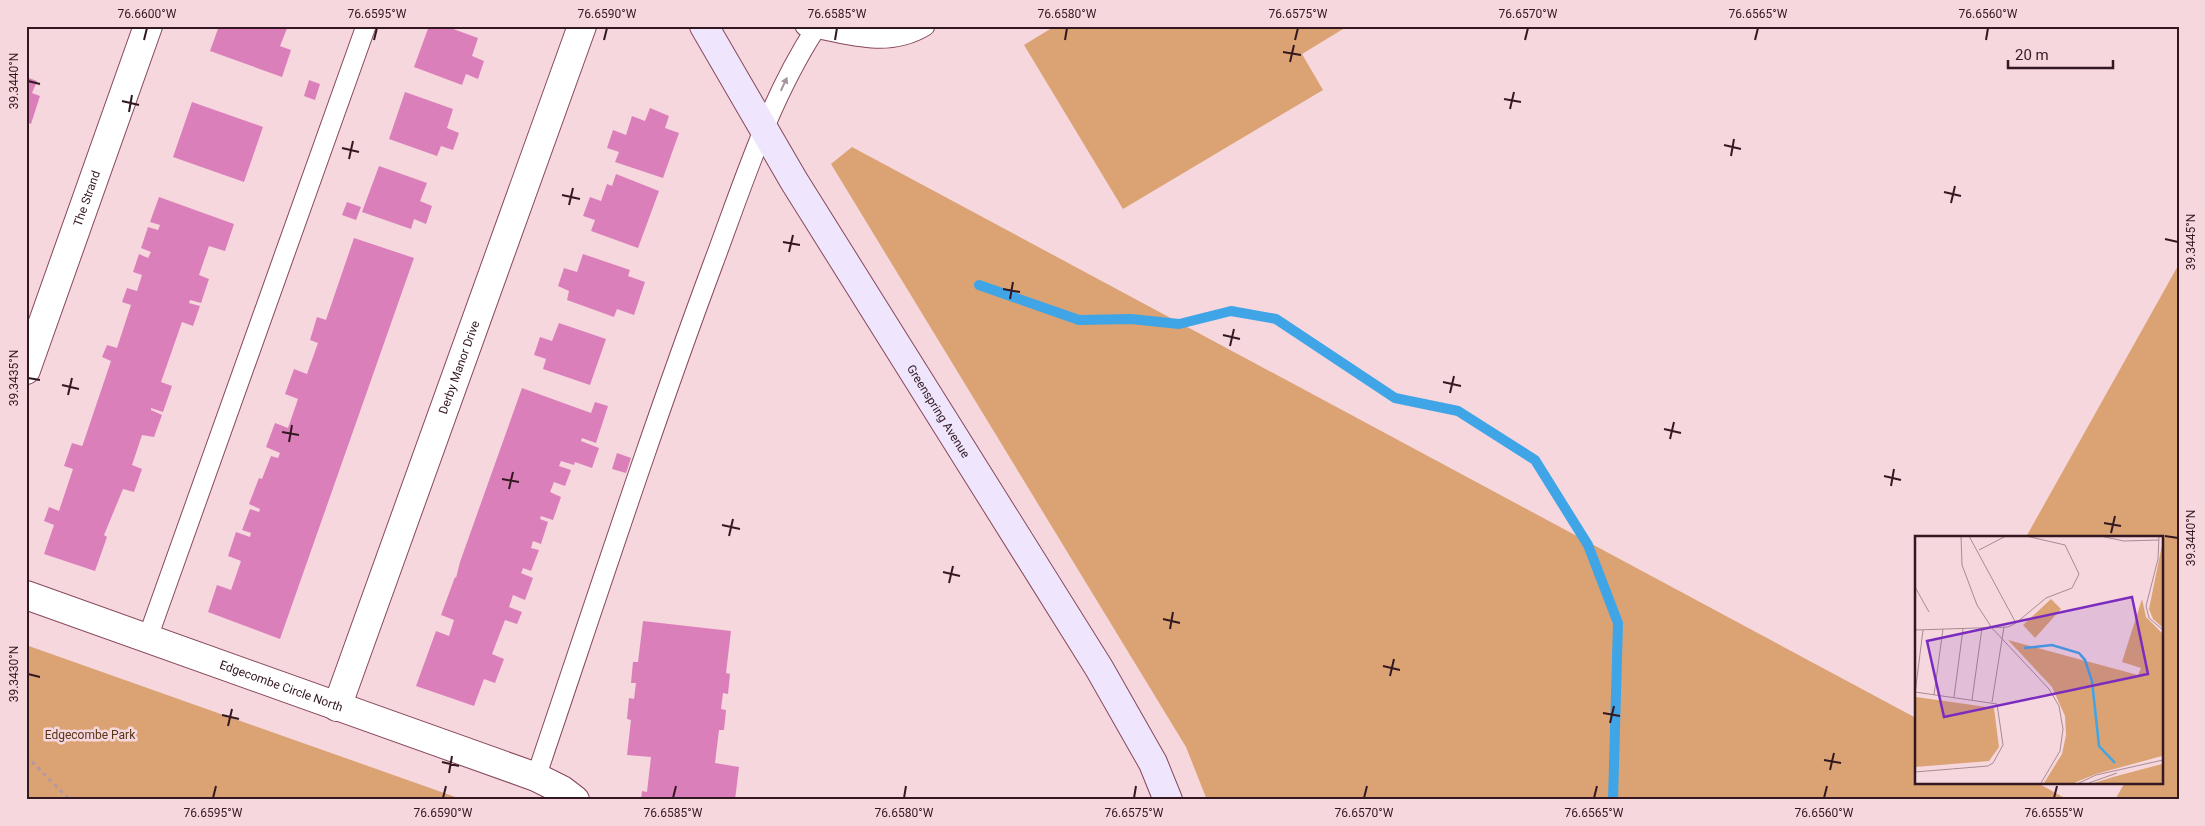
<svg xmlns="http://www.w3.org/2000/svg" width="2205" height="826" font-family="Roboto,sans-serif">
<rect width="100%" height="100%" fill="#f6d7de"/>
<path fill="#dba373" d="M1055 26H1348L1302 54 1323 90 1123 209 1024 45Z
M852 147 1916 718V782H2036L2068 800H1207L1186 747 831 164Z
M2179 264V800H2115L2125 782H2161V537H2026Z
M26 645 464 800H26Z"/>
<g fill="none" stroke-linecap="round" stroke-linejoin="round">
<path stroke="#3fa5e7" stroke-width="10" d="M979 285 1079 320 1131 319 1179 324 1231 311 1276 319 1395 398 1458 411 1535 460 1588 545 1618 623 1613 800"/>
</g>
<path fill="#db7fbb" d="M219 26H288L280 46 291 50 282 77 210 51Z
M429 26H445L478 38 472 56 484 61 478 79 466 74 462 85 414 67Z
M26 77 37 81 32 93 40 96 31 124 26 122Z
M309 80 320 84 315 100 304 96Z
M405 92 453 109 447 128 459 133 453 150 441 146 437 156 389 139Z
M192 102 263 127 244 182 173 157Z
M650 108 669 116 665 128 679 133 663 178 615 162 619 152 607 148 613 130 626 135 632 116 645 121Z
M379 166 427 183 420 201 432 206 426 224 414 219 411 229 362 212Z
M616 174 659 191 638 248 591 231 595 220 583 216 590 197 601 201 607 184 612 186Z
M159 197 234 224 225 251 209 246 199 275 209 279 201 303 190 300 189 303 200 306 193 326 182 322 161 382 172 386 163 412 151 408V410L162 415 154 437 142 435 132 465 142 469 134 492 123 489 104 535 107 537 95 571 44 554 54 525 44 521 49 507 59 511 73 469 64 466 72 443 82 446 83 444 111 361 102 357 107 345 117 348 131 305 122 302 127 288 137 291 142 275 133 272 139 254 148 258 151 252 141 248 148 227 158 230 160 225 150 222Z
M347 202 361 207 356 220 342 215Z
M354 238 414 258 280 639 208 612 217 585 231 590 241 561 228 556 236 532 250 537 251 533 242 530 250 509 259 512 260 509 249 504 259 478 262 479 271 456 278 458 280 453 266 447 275 423 288 428 298 399 285 394 294 369 307 374 318 343 310 340 317 317 326 320Z
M583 254 630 270 628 276 645 282 634 315 617 309 614 317 567 300 569 291 558 286 564 268 577 272Z
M559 323 606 339 590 385 543 369 546 359 534 355 540 337 552 341Z
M522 388 591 413 595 402 608 406 596 443 582 438 581 441 599 448 592 468 575 462 574 465 561 461 559 466 571 470 565 486 554 482 550 492 561 497 553 520 541 516 540 519 548 522 541 544 533 541 531 548 539 550 531 571 523 568 522 571 521 573 533 578 525 600 513 595 509 607 522 612 517 624 505 620 492 654 504 659 495 683 484 679 474 706 416 686 436 631 449 636 454 620 441 615 455 577 456 578 460 562Z
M617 453 631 458 626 473 612 469Z
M643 621 731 631 726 673 730 674 728 694 723 693 721 709 726 710 724 730H719L715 763 739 767 735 800H641L642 791 647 792 651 757 627 755 631 720 627 719 629 698 634 699 636 683H631L633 662H638Z"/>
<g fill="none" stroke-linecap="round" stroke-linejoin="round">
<defs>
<path id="lane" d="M805 26C847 34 887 49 925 26
M148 637 366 26
M536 777C594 606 650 433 713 264 743 184 769 100 816 28"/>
<g id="street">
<path id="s1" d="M26 370 148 26"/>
<path id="s2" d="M26 595 536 777 562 790 575 800"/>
<path id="s3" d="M337 707 582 26"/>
</g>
<g id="secondary">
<path id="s4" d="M704 26 794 181 1099 668 1153 763 1168 800"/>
</g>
</defs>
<use href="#lane" stroke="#87485b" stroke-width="21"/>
<use href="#street" stroke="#87485b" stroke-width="30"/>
<use href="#secondary" stroke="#87485b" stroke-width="30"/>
<path stroke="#b698a0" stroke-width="3" stroke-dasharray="4 4" stroke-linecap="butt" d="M26 756 70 800"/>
<use href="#lane" stroke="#fff" stroke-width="19"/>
<use href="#street" stroke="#fff" stroke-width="28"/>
<use href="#secondary" stroke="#efe6fe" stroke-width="28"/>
</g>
<defs><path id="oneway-solid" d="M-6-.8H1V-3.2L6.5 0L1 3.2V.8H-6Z" transform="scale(1.25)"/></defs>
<use fill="#a3979b" href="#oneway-solid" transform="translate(784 84) rotate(-65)"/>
<path fill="none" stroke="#331821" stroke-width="2" d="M144 40 147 28M374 40 377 28M604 40 607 28M835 40 837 28M1065 40 1067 28M1295 40 1298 28M1525 40 1528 28M1755 40 1758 28M1986 40 1988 28M1283 52 1301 55M1290 62 1294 45M28 81 40 84M1504 99 1521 102M122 101 139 105M1510 109 1514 92M129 112 132 95M1724 145 1741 149M342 148 359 152M1731 156 1734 139M349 159 353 141M1944 192 1961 196M562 195 580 199M1951 203 1955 186M569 205 573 188M2165 239 2178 242M783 242 800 245M789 252 793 235M1003 289 1020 292M1010 299 1013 282M1223 335 1240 339M1230 346 1234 329M28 378 40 380M1443 382 1461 386M62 385 79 389M1450 393 1454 376M68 395 72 378M1664 429 1681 433M282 432 299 435M1670 439 1674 422M289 442 292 425M1884 476 1901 480M502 479 519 482M1891 486 1894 469M509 489 513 472M2104 523 2121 526M722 525 740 529M2111 533 2115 516M729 536 733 519M2165 536 2178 538M943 572 960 576M949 583 953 566M1163 619 1180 623M1170 629 1173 612M1383 666 1400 670M28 674 40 677M1390 676 1394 659M1603 713 1620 716M222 715 239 719M1610 723 1614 706M228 726 232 709M1824 760 1841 763M442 762 459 766M1830 770 1834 753M449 773 452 756M213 798 216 786M443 798 446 786M673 798 676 786M904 798 906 786M1134 798 1136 786M1364 798 1367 786M1594 798 1597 786M1824 798 1827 786M2054 798 2057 786"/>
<g text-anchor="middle" stroke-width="5" stroke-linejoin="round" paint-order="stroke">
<g font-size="12" fill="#331821" stroke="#f6d7de">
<text dy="4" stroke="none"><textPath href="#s1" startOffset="182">The Strand</textPath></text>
<text dy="4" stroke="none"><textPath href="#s3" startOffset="361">Derby Manor Drive</textPath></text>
<text dy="4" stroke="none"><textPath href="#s4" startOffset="451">Greenspring Avenue</textPath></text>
<text dy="4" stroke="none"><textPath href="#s2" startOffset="271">Edgecombe Circle North</textPath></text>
</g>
<g font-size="12" fill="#573516" stroke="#f6d7de">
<text x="90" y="739">Edgecombe Park</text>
</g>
</g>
<g transform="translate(1915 536)">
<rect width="248" height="248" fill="#f6d7de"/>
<path d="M247 9H248L247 91 238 83 234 73ZM136 63 146 73 120 102 108 89ZM227 63 231 81 247 97V220L181 238 159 247H129L147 218 151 199 150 180 137 151 93 104 223 139 226 132 207 126ZM1 161 79 172 84 211 74 225 0 231ZM247 228V247H179L198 241Z" fill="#dba373"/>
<path fill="none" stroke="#3fa5e7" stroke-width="2.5" d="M109 112 137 109 164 117 170 124 177 145 184 210 200 227"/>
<path fill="none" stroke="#a88b92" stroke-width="1" d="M46 0 47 29 62 69 77 92 134 153 144 170 148 193 145 215 126 247M185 0 209 5 244 4M244 0 243 23 231 70 234 82 248 94M64 14 91 0M0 51 14 76M101 87 131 62 157 52 164 38 150 9 111 0M0 94 93 91 101 87 54 0M0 156 82 168 88 209 78 227 73 230 0 236M0 158 8 94M19 159 28 93M39 161 48 93M57 164 67 92M77 166 89 91M164 247 181 239 248 224M174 247 202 237"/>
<path fill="#7b2cbf" fill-opacity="0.15" stroke="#7b2cbf" stroke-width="2.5" d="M217 61 233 138 29 181 12 105Z"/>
<rect width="248" height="248" fill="none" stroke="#331821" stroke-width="2.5"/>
</g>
<rect width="2205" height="826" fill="none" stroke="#f6d7de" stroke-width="55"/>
<path d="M2008 60v8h105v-8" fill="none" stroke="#331821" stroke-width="2.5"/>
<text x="2015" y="60" font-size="15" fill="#331821" stroke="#f6d7de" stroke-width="4" paint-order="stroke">20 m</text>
<rect x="28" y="28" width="2150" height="770" fill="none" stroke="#331821" stroke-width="2"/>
<g font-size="12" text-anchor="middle" fill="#331821">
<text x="147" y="18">76.6600°W</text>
<text x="377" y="18">76.6595°W</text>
<text x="607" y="18">76.6590°W</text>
<text x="837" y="18">76.6585°W</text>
<text x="1067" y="18">76.6580°W</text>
<text x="1298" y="18">76.6575°W</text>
<text x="1528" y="18">76.6570°W</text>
<text x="1758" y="18">76.6565°W</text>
<text x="1988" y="18">76.6560°W</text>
<text transform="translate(14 81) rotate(-90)" y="4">39.3440°N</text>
<text transform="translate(2191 242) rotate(-90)" y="4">39.3445°N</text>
<text transform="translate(14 378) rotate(-90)" y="4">39.3435°N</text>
<text transform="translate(2191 538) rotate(-90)" y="4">39.3440°N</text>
<text transform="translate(14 674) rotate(-90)" y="4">39.3430°N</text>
<text x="213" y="817">76.6595°W</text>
<text x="443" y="817">76.6590°W</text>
<text x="673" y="817">76.6585°W</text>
<text x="904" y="817">76.6580°W</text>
<text x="1134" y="817">76.6575°W</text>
<text x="1364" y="817">76.6570°W</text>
<text x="1594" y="817">76.6565°W</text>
<text x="1824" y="817">76.6560°W</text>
<text x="2054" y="817">76.6555°W</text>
</g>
</svg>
